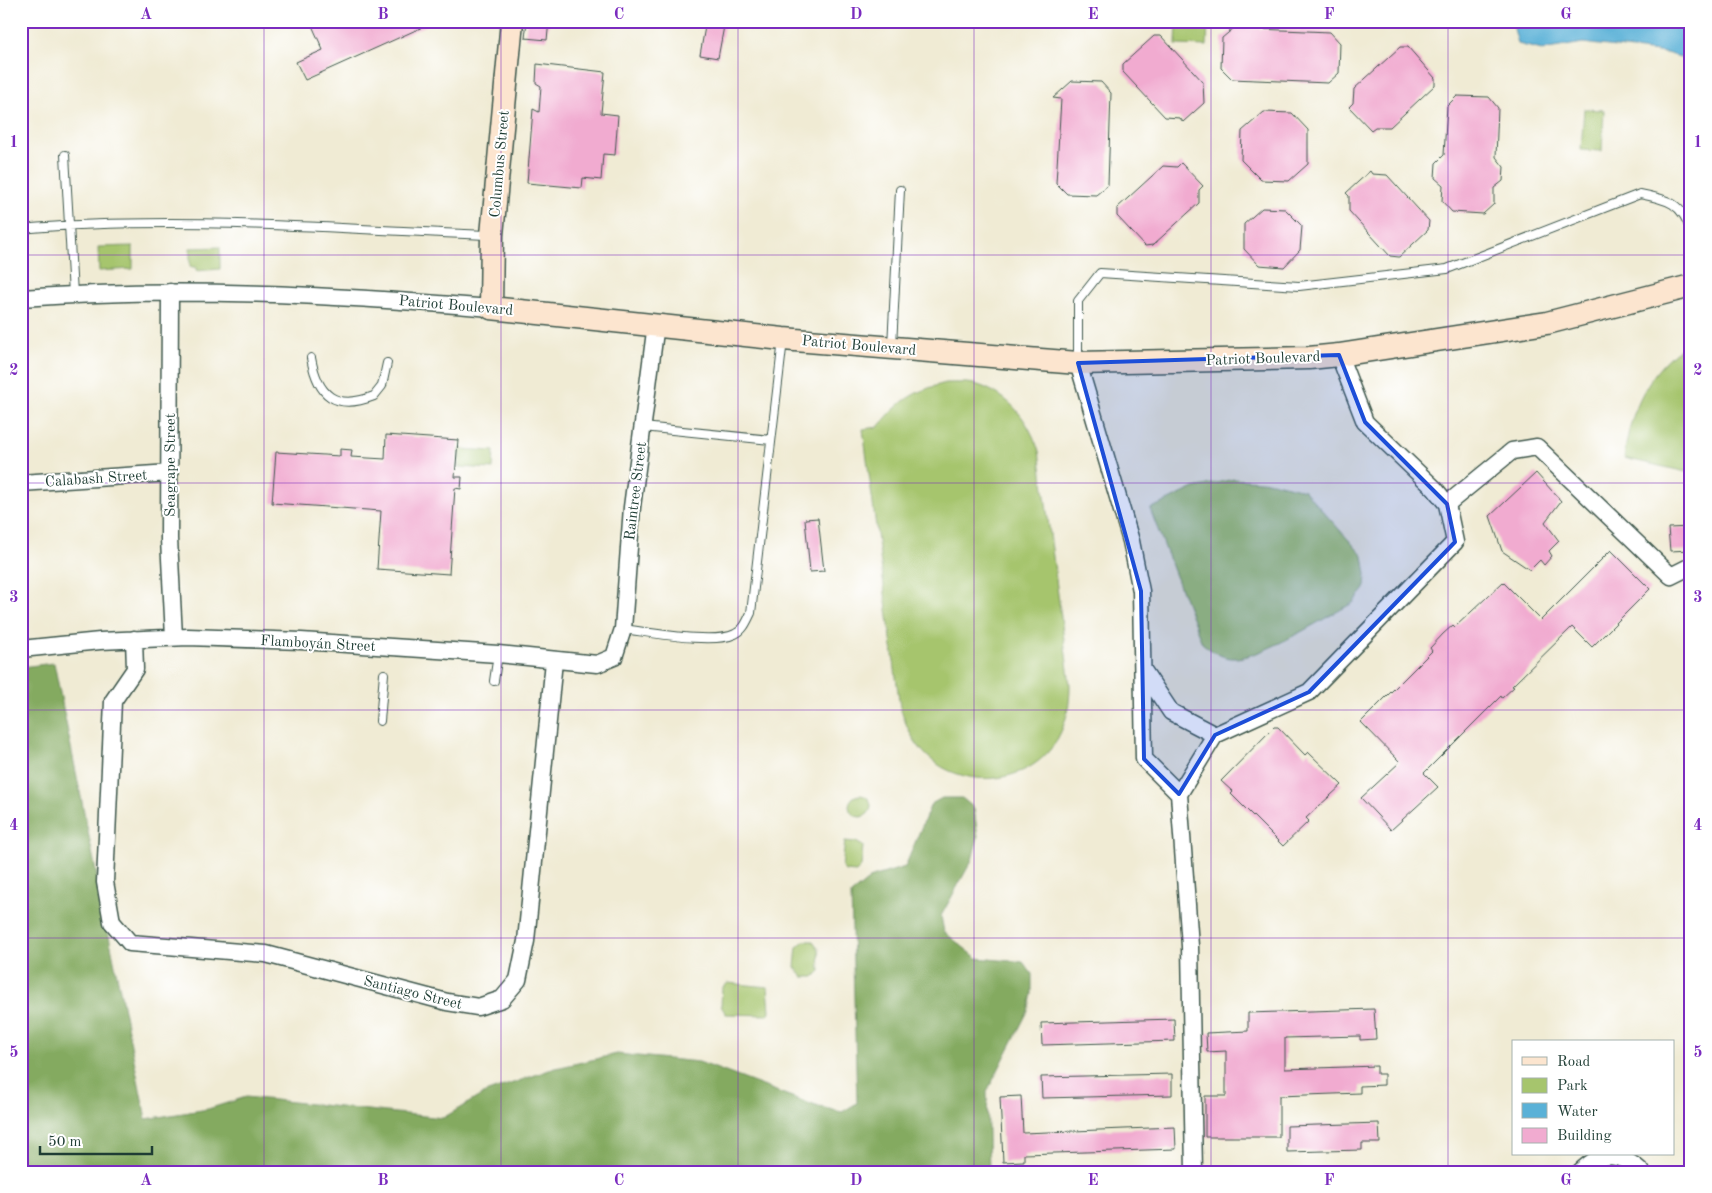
<svg xmlns="http://www.w3.org/2000/svg" width="1712" height="1193" font-family="'Old Standard TT',serif">
<rect width="100%" height="100%" fill="#fff"/>
<filter id="ink" filterUnits="userSpaceOnUse"><feTurbulence type="fractalNoise" baseFrequency=".02" numOctaves="2"/><feDisplacementMap in="SourceGraphic" scale="10" xChannelSelector="R" yChannelSelector="G"/><feConvolveMatrix kernelMatrix="1 2 1 2 8 2 1 2 1" color-interpolation-filters="sRGB"/></filter>
<filter id="wash" filterUnits="userSpaceOnUse"><feTurbulence type="fractalNoise" baseFrequency=".0096" numOctaves="4" result="noise"/><feDisplacementMap in="SourceGraphic" scale="20" xChannelSelector="R" yChannelSelector="G"/><feGaussianBlur stdDeviation="1.12" result="paint"/><feColorMatrix in="noise" values="0 0 0 0 0 0 0 0 0 0 0 0 0 0 0 0 0 1.4 0 .05"/><feComposite in="paint" operator="in"/></filter>
<g filter="url(#wash)">
<rect width="100%" height="100%" fill="#f0ebd4"/>
<path fill="#a6c56d" stroke="#628150" d="M1177 21H1208L1207 46 1176 45Z
M1584 109 1604 110 1602 151 1581 150Z
M133 246V269L99 271 98 247Z
M220 247V269L196 271V267H190V248Z
M1691 341V473L1624 458C1630 410 1648 368 1691 341Z
M946 383C956 383 969 382 978 385 1011 396 1028 420 1039 451L1070 685C1070 707 1066 727 1053 746 1022 789 952 789 920 748 910 736 905 722 900 707L863 429 878 427C901 400 911 392 946 383Z
M460 449 494 451 493 469 458 467Z
M1234 479 1272 482 1304 490 1363 556 1366 574 1365 589 1353 603C1326 617 1263 657 1236 658 1222 659 1212 651 1202 643L1150 509 1194 488Z
M849 806a11 11 0 1 1 22 0a11 11 0 1 1-22 0Z
M845 841 856 842 863 846 861 867 856 872 845 871 842 867Z
M804 941H813L819 949 820 971 814 977H803L795 967 797 947Z
M728 983 768 987 770 1011 768 1015 726 1014 721 1006 722 988Z"/>
<path fill="#84aa60" stroke="#52744a" d="M54 663 146 1119 208 1109 246 1097 443 1118 485 1093 552 1069 617 1054 699 1062 816 1106 842 1112 857 1103 851 894 872 877 905 867 931 804 942 798H962L974 808 978 837 972 860 941 916 944 932 977 958 1023 962 1032 974V994L1028 1011 987 1092 989 1172H21V667Z"/>
<path fill="#5ab1d7" stroke="#3c7786" d="M1512 21H1691V60L1666 53 1583 43 1542 50 1518 44Z"/>
<g id="blocks">
<path fill="#f1abd0" d="M310 21H436L305 80 296 62 323 50Z
M527 21H549L547 40 525 38Z
M706 21H725L718 58 700 55Z
M1234 28 1330 32 1340 43 1339 73 1328 83 1232 79 1221 68 1222 38Z
M1154 36H1161L1203 82 1204 103 1183 122 1180 118 1165 117 1123 72V64Z
M1400 47H1408L1435 78V85L1390 127H1375L1371 130 1349 107 1353 103 1354 89Z
M537 64 605 72 601 113 618 115 615 155 603 154 601 180 583 178 582 188 527 183 533 109 539 112 541 86 536 83Z
M1072 81 1101 82 1111 93 1108 185 1096 195 1067 194 1056 183 1061 99 1053 98Z
M1457 96 1489 97 1498 108 1496 157 1504 167 1503 181 1494 188V204L1483 214 1452 212 1442 201 1443 185 1435 178 1436 163 1444 155 1447 106Z
M1264 112 1292 113 1308 130V164L1289 181 1261 180 1241 160 1242 131Z
M1181 163 1203 186 1199 190V203L1153 245 1145 246 1117 216V208L1163 166 1177 167Z
M1370 171 1372 174 1387 175 1429 221 1428 230 1399 257 1390 256 1349 211V196L1346 193Z
M1262 208 1285 209 1302 226 1300 250 1284 267 1259 265 1244 249V224Z
M386 435 458 440 455 477H462L461 489 455 488 449 574 377 569 381 511 272 503 276 452 340 456V449L352 450 351 457 385 459Z
M1536 473 1561 501 1545 522 1559 541 1549 551 1552 556 1544 565 1540 560 1530 570 1502 551 1490 516Z
M818 518 824 571 810 572 805 519Z
M1691 527V550L1670 551 1668 528Z
M1611 550 1650 589 1592 647 1572 627 1512 686 1514 687 1502 698 1501 696 1424 773 1438 787 1391 830 1361 798 1400 762 1361 722 1432 651 1430 648 1443 634 1453 625 1455 627 1503 582 1541 620Z
M1274 727H1278L1305 755 1308 752 1342 785 1306 818 1309 821 1283 846 1231 794 1233 792 1221 781Z
M1374 1009 1376 1039 1360 1040V1036L1285 1038V1069L1377 1066V1074H1384V1085L1360 1086V1093L1279 1096V1137H1205V1096H1226V1051L1207 1052 1206 1033 1248 1031V1013Z
M1174 1019 1175 1041 1042 1045 1041 1023Z
M1172 1074V1095L1042 1098 1041 1077Z
M1021 1096 1023 1133 1175 1127 1176 1149 1024 1154V1161L1003 1162 1000 1097Z
M1379 1123 1380 1143H1362V1150L1287 1152V1126Z"/>
</g>
</g>
<g filter="url(#ink)">
<use href="#blocks" fill-opacity="0" stroke="#3e574c" stroke-width="1"/>
<g fill="none" stroke-linecap="round" stroke-linejoin="round">
<defs>
<path id="lane" d="M65 155 73 294
M21 229C177 215 334 229 490 235
M892 346 900 190
M311 358C318 396 335 411 374 396L382 386 387 363
M1078 361V301L1100 273 1299 286 1447 269 1640 194C1667 199 1683 203 1691 232
M643 427 771 440
M623 629C649 632 713 645 735 634 744 630 747 621 751 613L783 340
M494 681 498 654
M380 721 384 674"/>
<path id="street" d="M170 292 169 539 174 637
M21 298C178 286 335 295 491 308
M1078 363 1131 541 1141 591 1144 759 1179 794
M21 483 170 473
M1447 504 1512 451 1537 447 1671 576 1691 566
M134 639 135 669 113 701 105 882 112 922 130 943 266 954 447 1002 478 1007 502 999 518 980 526 941 554 661
M21 649 100 641 188 637 301 641 498 654 597 664 614 657 623 629 632 507 656 324
M1143 670 1171 712 1215 735
M1194 1172 1190 946 1179 794 1215 735 1309 692 1455 542 1447 504 1435 489 1365 422 1339 355
M1580 1172C1602 1150 1620 1152 1642 1172"/>
<path id="secondary" d="M512 21 492 235 491 308 783 339 1078 363 1309 358 1339 355 1547 323 1691 286"/>
</defs>
<use href="#lane" stroke="#3e574c" stroke-width="10"/>
<use href="#street" stroke="#3e574c" stroke-width="19"/>
<use href="#secondary" stroke="#3e574c" stroke-width="25"/>
<use href="#lane" stroke="#fff" stroke-width="8"/>
<use href="#street" stroke="#fff" stroke-width="16"/>
<use href="#secondary" stroke="#fce5cf" stroke-width="22"/>
</g>
</g>
<path fill="#1d4ed8" fill-opacity="0.2" stroke="#1d4ed8" stroke-width="4" stroke-linejoin="round" d="M1339 355 1365 422 1447 504 1455 542 1309 692 1215 735 1179 794 1144 759 1141 591 1078 363Z"/>
<path fill="none" stroke="#7b2cbf" stroke-width="1" stroke-opacity="0.55" d="M264 21V1172M501 21V1172M738 21V1172M974 21V1172M1211 21V1172M1448 21V1172M21 255H1691M21 483H1691M21 710H1691M21 938H1691"/>
<g text-anchor="middle" stroke-width="4" stroke-linejoin="round" paint-order="stroke">
<g font-size="15" fill="#1f3d34" stroke="#fff">
<text transform="translate(499 164) rotate(-85)" y="5">Columbus Street</text>
<text transform="translate(456 305) rotate(5)" y="5">Patriot Boulevard</text>
<text transform="translate(859 345) rotate(5)" y="5">Patriot Boulevard</text>
<text transform="translate(1263 358) rotate(-2)" y="5">Patriot Boulevard</text>
<text transform="translate(170 465) rotate(-90)" y="5">Seagrape Street</text>
<text transform="translate(96 478) rotate(-4)" y="5">Calabash Street</text>
<text transform="translate(635 491) rotate(-83)" y="5">Raintree Street</text>
<text transform="translate(318 643) rotate(3)" y="5">Flamboyán Street</text>
<text transform="translate(413 992) rotate(14)" y="5">Santiago Street</text>
</g>
</g>
<rect width="1712" height="1193" fill="none" stroke="#fff" stroke-width="55"/>
<rect x="1512" y="1040" width="162" height="115" fill="#ffffff" stroke="#a5b1ae"/>
<rect x="1522" y="1057" width="25" height="8" fill="#fce5cf" stroke="#a5b1ae"/>
<text x="1557" y="1066" font-size="15" fill="#1f3d34">Road</text>
<rect x="1522" y="1078" width="25" height="15" fill="#a6c56d" stroke="#a5b1ae"/>
<text x="1557" y="1090" font-size="15" fill="#1f3d34">Park</text>
<rect x="1522" y="1103" width="25" height="15" fill="#5ab1d7" stroke="#a5b1ae"/>
<text x="1557" y="1116" font-size="15" fill="#1f3d34">Water</text>
<rect x="1522" y="1128" width="25" height="15" fill="#f1abd0" stroke="#a5b1ae"/>
<text x="1557" y="1140" font-size="15" fill="#1f3d34">Building</text>
<path d="M40 1146v8h112v-8" fill="none" stroke="#1f3d34" stroke-width="2.5"/>
<text x="48" y="1146" font-size="15" fill="#1f3d34" stroke="#ffffff" stroke-width="4" paint-order="stroke">50 m</text>
<rect x="28" y="28" width="1656" height="1138" fill="none" stroke="#7b2cbf" stroke-width="2"/>
<g font-size="16" text-anchor="middle" font-weight="bold" fill="#7b2cbf">
<text x="146" y="19">A</text>
<text x="383" y="19">B</text>
<text x="619" y="19">C</text>
<text x="856" y="19">D</text>
<text x="1093" y="19">E</text>
<text x="1329" y="19">F</text>
<text x="1566" y="19">G</text>
<text x="14" y="147">1</text>
<text x="1698" y="147">1</text>
<text x="14" y="375">2</text>
<text x="1698" y="375">2</text>
<text x="14" y="602">3</text>
<text x="1698" y="602">3</text>
<text x="14" y="830">4</text>
<text x="1698" y="830">4</text>
<text x="14" y="1057">5</text>
<text x="1698" y="1057">5</text>
<text x="146" y="1185">A</text>
<text x="383" y="1185">B</text>
<text x="619" y="1185">C</text>
<text x="856" y="1185">D</text>
<text x="1093" y="1185">E</text>
<text x="1329" y="1185">F</text>
<text x="1566" y="1185">G</text>
</g>
</svg>
